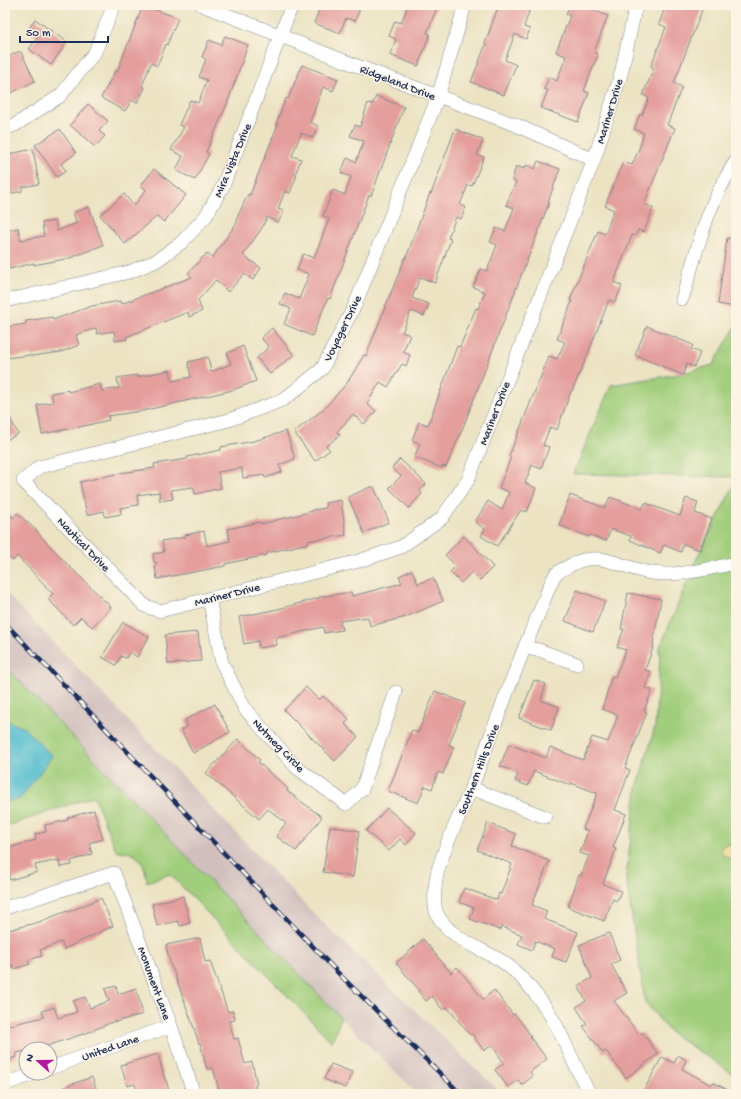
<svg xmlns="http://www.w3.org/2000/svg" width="741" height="1099" font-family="'Gochi Hand',sans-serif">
<rect width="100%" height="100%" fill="#fcf5e5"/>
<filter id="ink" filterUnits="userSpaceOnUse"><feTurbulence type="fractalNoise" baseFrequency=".025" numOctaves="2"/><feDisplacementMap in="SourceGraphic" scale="8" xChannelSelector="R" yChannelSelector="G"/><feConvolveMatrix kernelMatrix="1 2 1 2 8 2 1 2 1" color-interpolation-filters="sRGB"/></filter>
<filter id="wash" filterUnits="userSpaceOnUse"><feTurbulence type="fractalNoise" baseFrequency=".012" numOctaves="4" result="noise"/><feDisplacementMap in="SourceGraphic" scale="16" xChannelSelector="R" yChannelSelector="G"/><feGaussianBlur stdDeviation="0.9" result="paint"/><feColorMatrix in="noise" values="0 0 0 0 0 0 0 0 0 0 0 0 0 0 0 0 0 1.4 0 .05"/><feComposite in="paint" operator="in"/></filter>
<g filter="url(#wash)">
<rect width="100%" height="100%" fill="#ebe3c2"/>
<path fill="#d1bfbe" d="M5 592 317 917 502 1094H418L341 1018 5 666Z"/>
<path fill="#a1ce7b" stroke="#5e7e6c" d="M736 326V477L573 474 611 385 679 374 713 365Z
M736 481V1076L670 1032 645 1002 626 877 637 788 655 727 660 658 659 650 696 560Z
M5 666 341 1018 332 1042 170 874 147 882C145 861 138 851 116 851L94 796 5 827Z"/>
<path fill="#eeda9e" stroke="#84847e" d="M727 844 731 845 736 851V870L734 860 723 855 721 850 723 846Z"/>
<path fill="#53bdcf" stroke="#377696" d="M5 720 24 728 52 756 20 799 5 802Z"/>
<g id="blocks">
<path fill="#e49e9c" d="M143 5 178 18 167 45 166 44 157 66 151 63 142 86 145 88 137 103 132 100 125 111 101 98 115 71 117 72Z
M321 5H351L360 8 355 21 346 18 340 33 314 23Z
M408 5H438L427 33 430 34 418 66 390 55 396 39 389 36 395 21 401 23Z
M499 5H531L524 27 530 29 526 39 515 34 505 60 516 65 504 95 471 82 486 44 485 43Z
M570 5H581L608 16 594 52 598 54 584 91 589 93 578 122 541 108 548 90 544 89 549 77 557 81 566 56 556 52 570 16 566 14Z
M666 5H704L674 83 682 87 667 125 675 128 644 204 653 208 644 232 638 230 635 236 632 235 614 282 622 286 615 302 609 300 589 351 572 391H571L557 430 550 427 543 445 549 447 541 469 532 465 525 483 536 488 527 512 521 510 497 546 481 536 485 529 475 522 488 501 502 510 509 492 499 488 511 457 509 456 549 356 557 359 565 342 557 339 572 301 570 300 598 231 605 234 614 210 605 206 623 162 632 165 639 149 644 133 634 129 640 114 642 115 649 98 643 95 654 68 651 66 666 27 659 24Z
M35 19 67 42 51 65 29 49 38 37 28 30Z
M225 36 248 45 227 104 206 152 209 154 195 180 176 170 183 156 171 150 184 127 179 125 190 100 198 103 207 80 199 77 206 59 202 57 209 40 221 45Z
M17 52H21L35 81 9 94 5 86V59Z
M302 65 338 79 333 91 323 87 310 122 318 126 313 138 301 133 292 156 301 159 295 175H297L290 193 285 191 278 209 284 211 278 223 267 217 262 228 243 255 261 268 253 280 244 274 228 292 216 280 198 300 202 311 189 317 188 312 126 337 127 339 115 341 114 331 97 334 96 328 76 335 79 345 61 352 32 356 31 355 5 358V327L26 324V321L52 317 53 320 92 306 120 301 121 304 192 277 188 273 207 253 212 258 238 221 236 220 248 194 250 195 278 124H276L286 98 288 99Z
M376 96 404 107 371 196 369 195 330 299 328 298 312 336 284 324 291 309 280 304 285 293 299 299 309 274 297 270 303 254 314 258 329 219 323 216 333 190 345 195 351 177 341 173 347 158 356 162 364 141 350 136 355 125 360 127 368 103 373 104Z
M88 104 108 121 99 131 105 136 95 147 70 125Z
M60 129 76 153 61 164 66 171 57 177 35 145Z
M455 129 483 140 477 155 484 157 472 186 468 185 460 205 466 207 461 219 456 217 448 238 451 239 435 283 420 277 412 298 429 304 424 316 411 311 402 332 410 335 403 352 410 355 406 366 402 364 388 387 380 382 367 404 376 411 364 424 353 414 337 432 340 435 326 446 330 450 315 461 294 432 325 408 347 383 364 355 366 356 392 290 405 258H406L430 193 431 194Z
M33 149 39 184 22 187V191L9 194 5 172V155Z
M538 161 560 169 548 202 549 203 462 430 446 467 442 466V468L414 457 420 444 412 440 419 422 428 425 457 346 460 347 476 308 478 309 485 292 473 287 481 269 487 271 497 245 490 242 496 228 505 231 514 208 506 205 516 182 512 180 516 166 525 169 526 165 535 169Z
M154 169 186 195 164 222 157 216 125 244 100 215 124 194 134 206 146 190 141 185Z
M89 207 103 245 70 258 34 265V263L5 270V231L18 228 21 240 44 236 42 223 55 221 57 231 77 223 73 213Z
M727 238 736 239V307L718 304Z
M647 326 693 345 691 349 700 353 694 367 687 364 683 375 635 355Z
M272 328 294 355 270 374 257 358 269 347 261 338Z
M243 346 256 381 233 390 142 411 108 416 109 420 84 426 42 434 37 405 53 402 51 393 68 390V392L100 384 102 391 119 388 117 378 137 375V377L170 370 172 381 191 377 188 362 208 357 211 372 231 364 227 353Z
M5 408 18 434 5 441Z
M286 431 295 459 279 465 282 472 265 478 264 475 243 478 242 468 218 472 221 488 195 494 193 487 171 490 173 499 160 501 159 492 137 495 138 505 120 508 121 514 105 517 104 511 87 515 80 482 120 473 155 468 154 464 187 459V457L221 450V447L254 441Z
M400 459 426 484 420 491 422 494 409 508 389 488 401 476 392 468Z
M370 487H374L389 522 364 533 348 497Z
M570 495 605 508 610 497 642 509 645 503 680 516 686 498 698 502 695 513 712 519 700 550 683 544 681 552 664 545 660 553 630 540 631 536 611 529 606 541 590 535 589 537 559 525Z
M341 500 346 535 308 541 309 543 267 553V555L225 564V566L157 579 155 566 157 563 154 562 153 554 164 552 162 541 186 537 185 535 204 531 207 546 230 541 228 529 260 522 261 524 313 511 312 510 326 508 325 503Z
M5 509 13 518 17 513 38 532V533L62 559 111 607 92 627 81 617 73 625 48 599 53 594 45 587 46 586 17 556 13 561 5 554Z
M464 536 493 567 480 580 472 572 461 583 450 572 456 566 445 555Z
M412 570 418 584 433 578 443 601 406 617 370 626 368 617 340 621 342 630 324 633 323 627 276 638 277 645 259 648 258 641 244 644 239 617 278 609 319 598V597L351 592 352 596 402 583 399 576Z
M577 590 605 601 593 632 565 621Z
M628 593 661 599 653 644 654 645 645 670 651 672 645 688 652 690 644 711 647 712 625 768 630 770 615 810 626 814 613 848 616 849 603 884 621 891 617 901 613 899 604 921 568 907 579 875 581 876 589 856 580 853 588 831 583 829 597 793 571 783 570 785 534 771 528 786 515 781 518 773 500 766 509 744 546 758 550 747 583 760 592 737 608 742 618 715 602 709 612 676 615 677 626 650 617 647 624 629H621Z
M123 622 149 637 137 657 130 652 126 658 121 656 116 665 102 657Z
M198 632 201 661 168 664 165 635Z
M534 680 546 684 541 700 559 707 551 730 519 718Z
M306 687 319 700 323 696 340 711 349 719 345 724 358 737 335 761 284 710Z
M435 691 465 703 449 745 454 747 443 774 438 772 432 789 425 786 418 803 388 791 412 730 418 733Z
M215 704 230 732 193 753 181 730 188 726 185 720Z
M238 739 260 760 258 762 288 789 287 791 322 817 296 851 276 836 286 823 268 809 259 819 206 773Z
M387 808 416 833 406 845 400 839 389 851 366 831Z
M94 810 103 839 89 843 92 854 71 861 72 865 60 867 59 860 35 865 37 872 10 880 5 863V849L36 840 35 834 46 832 45 825 68 820 67 818Z
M488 823 516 834 512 846 549 861 532 905 547 911 544 919 578 932 566 962 552 957 555 949 535 941 532 950 518 944 522 935 501 926 500 930 470 919 474 908 459 902 464 888 497 900 499 893 501 894 512 864 477 850Z
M330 826 359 831 353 877 323 872Z
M183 896 190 923 180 926 178 921 157 926 152 904Z
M101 898 113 926 64 949 61 942 40 950 42 956 28 960 30 964 14 969 13 965 5 968V931L39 922 67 911 68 912Z
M609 933 620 960 611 964 627 993 614 1001 639 1035 642 1032 658 1054 626 1078 606 1051 603 1053 583 1026 587 1024 576 1007 586 1001 578 986 592 978 579 945Z
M200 938 205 962 210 961 228 1012 233 1011 235 1020 229 1021 234 1039 238 1038 245 1064 252 1062 257 1084 255 1085 256 1094H220L213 1068 207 1069 200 1043 199 1044 194 1028 172 967H171L166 945Z
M423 939 451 973 457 967 483 999 494 990 513 1015 515 1014 531 1036 530 1037 547 1059 530 1072 533 1076 522 1085 518 1080 508 1087 495 1070 504 1063 492 1045 484 1051 472 1034 470 1035 447 1007 443 1010 432 996 426 1001 418 991 419 990 396 963Z
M116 986 118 994 136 988 143 1014 115 1022V1021L89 1032 44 1047 34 1049H26V1051L16 1053 17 1057 5 1061V1026L44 1017 42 1011 54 1007 58 1018 77 1012 73 1001 85 997 90 1008 109 1001 105 989Z
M158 1054 165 1080H166L170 1094H138L135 1084 127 1086 121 1065Z
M678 1055 686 1060 682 1069 711 1085 713 1082 735 1094H642L662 1057 674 1063Z
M331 1064 352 1072 345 1088 324 1079Z
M92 1077 98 1094H67L64 1087Z"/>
</g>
</g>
<g filter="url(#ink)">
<use href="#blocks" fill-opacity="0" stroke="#838990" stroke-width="1"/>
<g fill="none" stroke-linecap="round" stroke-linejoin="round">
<defs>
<path id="minor" d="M202 5 360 67 516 125 594 160
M465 5 438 97 355 305 322 369 283 400 229 420 39 467 23 481 145 606 160 611 359 561 401 547 442 518 468 480 594 160 621 74 636 5
M5 128 15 125 60 96 95 52 114 5
M682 299C693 266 700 231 715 199 721 186 728 173 736 161
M5 301 129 272 156 261 182 242 206 216 223 186 292 5
M209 598 222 663 245 709 296 767 346 804 362 789 396 692
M524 648 539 650 577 664
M471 788 545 817
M5 908 114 873 171 1026 194 1094
M50 1068 171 1026
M5 1084 37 1073
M590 1094C571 1062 561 1025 537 996 527 983 514 969 500 960 478 947 449 938 437 914 433 905 435 884 437 874 444 845 461 814 472 786 494 728 514 671 538 615 542 607 551 579 556 574 559 570 568 567 573 564 596 551 619 565 642 571 672 579 706 569 736 563"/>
</defs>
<use href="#minor" stroke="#838990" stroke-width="14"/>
<use href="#minor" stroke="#fff" stroke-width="13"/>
<defs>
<path id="rail" d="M5 623 341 976 461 1094"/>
</defs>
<use href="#rail" stroke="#1b2f5e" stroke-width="4.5"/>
<use href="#rail" stroke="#fcf5e5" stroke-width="3" stroke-dasharray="9" stroke-linecap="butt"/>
</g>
</g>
<g text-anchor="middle" stroke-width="3" stroke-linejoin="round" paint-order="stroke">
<g font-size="12" fill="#1b2f5e" stroke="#fcf5e5">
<text transform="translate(398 82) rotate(21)" y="4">Ridgeland Drive</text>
<text transform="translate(609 111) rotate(-73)" y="4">Mariner Drive</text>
<text transform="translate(232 160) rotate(-67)" y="4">Mira Vista Drive</text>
<text transform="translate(342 328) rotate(-64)" y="4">Voyager Drive</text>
<text transform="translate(494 413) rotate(-69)" y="4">Mariner Drive</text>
<text transform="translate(84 544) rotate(46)" y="4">Nautical Drive</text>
<text transform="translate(227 594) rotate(-14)" y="4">Mariner Drive</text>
<text transform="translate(279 745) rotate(46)" y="4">Nutmeg Circle</text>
<text transform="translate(478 769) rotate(-69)" y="4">Southern Hills Drive</text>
<text transform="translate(155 983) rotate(70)" y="4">Monument Lane</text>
<text transform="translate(110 1047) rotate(-19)" y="4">United Lane</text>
</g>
</g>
<rect width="741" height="1099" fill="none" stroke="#fcf5e5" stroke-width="20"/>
<g transform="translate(38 1061) rotate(291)"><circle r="19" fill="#fcf5e5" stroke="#a2a6af"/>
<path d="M0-3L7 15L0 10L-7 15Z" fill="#b5179e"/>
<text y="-6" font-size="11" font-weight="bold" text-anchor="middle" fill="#1b2f5e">N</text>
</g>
<path d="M20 36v6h88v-6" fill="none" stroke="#1b2f5e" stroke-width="2"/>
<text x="26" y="36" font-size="12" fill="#1b2f5e" stroke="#fcf5e5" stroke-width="3" paint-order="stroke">50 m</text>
</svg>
